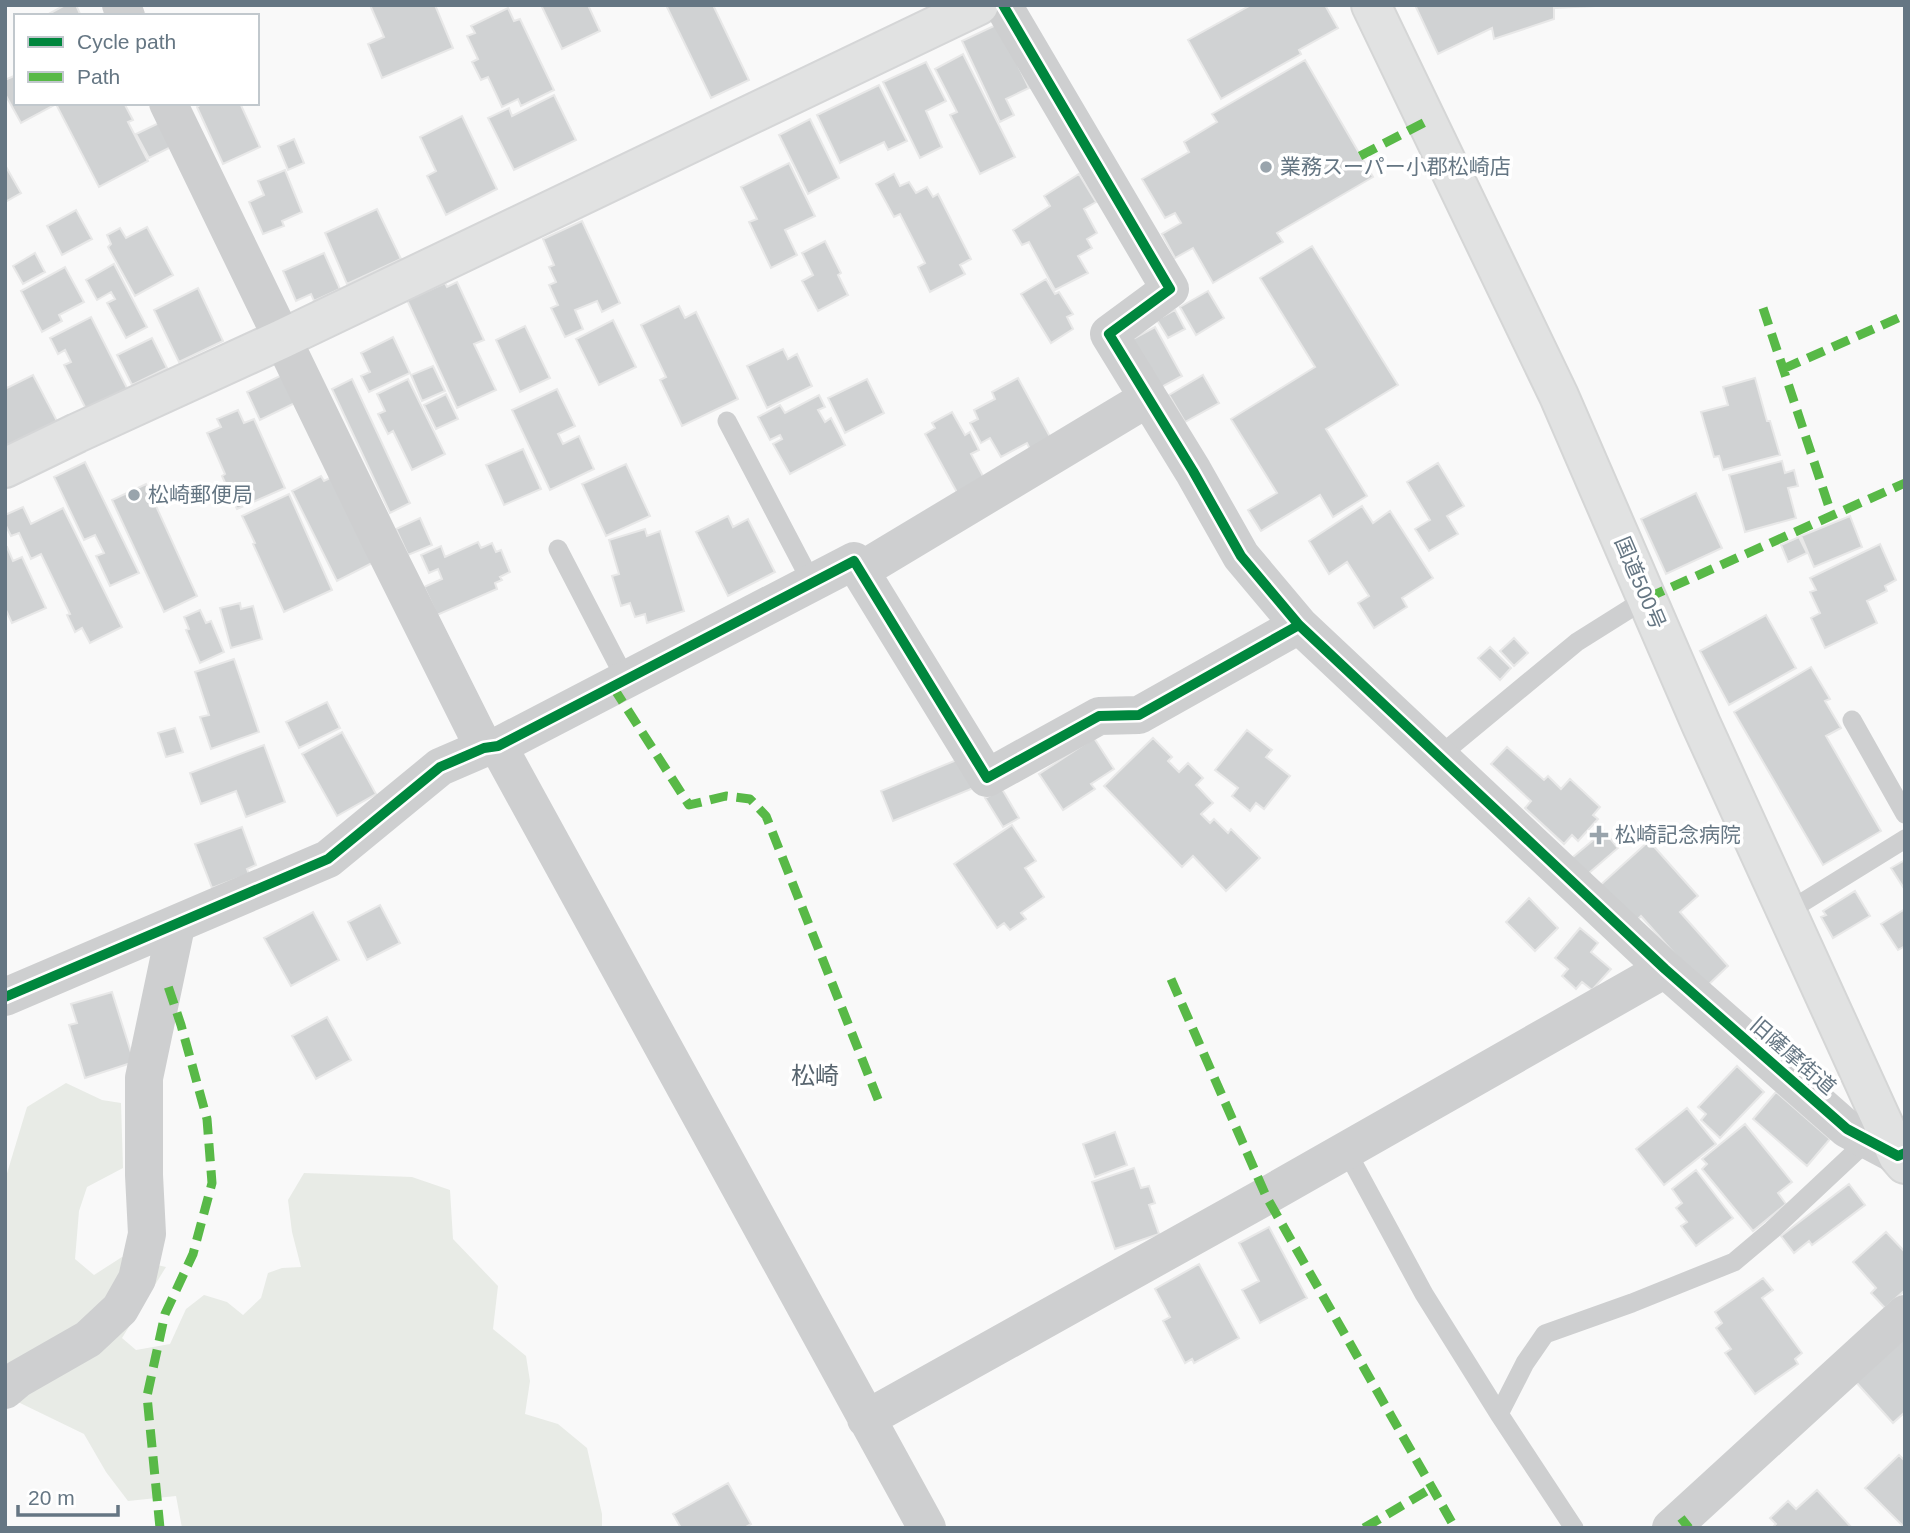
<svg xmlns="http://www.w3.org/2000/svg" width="1910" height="1533" font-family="Helvetica,'Noto Sans JP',sans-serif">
<rect width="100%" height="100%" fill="#f9f9f9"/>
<path fill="#e8ebe6" d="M66 1083 102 1100 121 1103 123 1168 87 1187 79 1211 75 1259 94 1275 122 1257 166 1267 122 1338 136 1350 170 1344 186 1309 204 1295 227 1302 243 1315 261 1298 268 1273 282 1268 301 1267 292 1232 288 1200 304 1173 412 1177 450 1190 453 1239 498 1286 493 1329 526 1356 530 1381 525 1414 558 1424 587 1448 602 1514V1528H182L176 1496 128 1501 106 1472 84 1434 18 1402 5 1375V1180L27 1107Z"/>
<path fill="#d0d2d3" stroke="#e8e8e8" stroke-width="2" d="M65 5H76L81 16H45Z
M435 5 453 48 382 78 368 44 384 37 370 5Z
M541 5H588L600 31 562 49Z
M666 5H713L749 80 711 98Z
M1251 5H1325L1338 28 1299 50 1301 54 1221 99 1188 40Z
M1415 5H1595V6L1554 8V19L1494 39 1492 28 1438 54Z
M508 8 514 21 520 19 554 90 521 106 518 99 502 107 488 77 481 80 472 62 478 59 467 36 475 33 471 26Z
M998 24 1029 88 1006 99 1014 115 1000 122 962 41Z
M963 54 1015 157 980 174 950 115 957 112 935 69Z
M1305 60 1373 177 1277 233 1283 242 1213 283 1193 248 1175 258 1162 234 1181 223 1175 213 1165 218 1142 179 1189 152 1184 142 1217 122 1212 114Z
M926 62 946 101 926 111 942 147 920 158 883 82Z
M16 75V103H124L133 120 128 122 148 161 99 187 56 104 21 123 5 94V80Z
M879 85 907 141 888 150 884 142 840 163 817 115Z
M554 95 576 140 514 170 488 118 509 108 512 116Z
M199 103H240L260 147 223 164 197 107 200 105Z
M462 116 497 189 446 215 427 176 436 171 420 137Z
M810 119 839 178 808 194 779 135Z
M163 121 175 145 149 158 136 134Z
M294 139 304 163 288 170 278 146Z
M789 163 815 216 785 230 797 255 771 268 749 222 757 219 741 187Z
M5 165 21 193 5 202Z
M285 170 302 212 282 221 284 226 263 234 249 202 264 195 258 181Z
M894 174 900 186 909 182 916 193 927 187 933 197 938 194 971 259 960 265 965 274 930 292 918 267 925 263 900 214 894 217 876 184Z
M1079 174 1096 202 1084 209 1097 233 1087 239 1092 248 1078 256 1088 273 1055 290 1029 242 1022 245 1013 230 1050 206 1044 196Z
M377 209 401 259 347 284 325 233Z
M76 210 92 239 62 255 47 226Z
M582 221 620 303 602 312 597 301 575 310 583 329 565 337 551 308 558 305 549 285 556 282 549 267 554 265 543 239Z
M147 227 173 275 135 296 108 247 111 244 107 235 120 228 126 238Z
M825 241 841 273 838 275 848 295 818 311 802 281 813 275 802 253Z
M1312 246 1398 385 1326 429 1367 496 1333 517 1320 495 1261 531 1248 510 1277 493 1231 419 1315 367 1260 278Z
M35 253 45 272 23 284 13 266Z
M324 253 340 289 314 301 311 294 296 301 283 271Z
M114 264 147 327 126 338 107 303 115 299 111 292 97 300 86 280Z
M65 267 84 302 59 315 62 321 42 332 21 291Z
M1046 279 1055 294 1059 292 1073 314 1067 317 1073 329 1051 343 1021 294Z
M457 282 484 340 474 344 496 390 457 408 407 300 445 283 447 287Z
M198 288 223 341 179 362 154 310Z
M1208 291 1224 318 1196 335 1180 307Z
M679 306 685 318 696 312 738 399 682 426 660 380 666 377 641 325Z
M1175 310 1185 329 1168 338 1157 320Z
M91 317 128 390 87 411 64 365 71 362 65 350 58 354 50 338Z
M613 320 636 367 599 385 576 339Z
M525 326 550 378 520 392 496 340Z
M1155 327 1182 376 1158 389 1131 340Z
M393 337 410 373 369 392 361 376 370 372 361 353Z
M152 338 167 368 132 385 117 355Z
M783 349 788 359 797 354 812 386 767 408 747 366Z
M433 366 445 391 422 401 411 375Z
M286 373 299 401 260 420 247 392Z
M33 375 57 421 5 448V385L7 388Z
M1203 375 1219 403 1185 422 1169 395Z
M1018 378 1054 444 1033 455 1027 443 1001 457 990 438 981 443 970 423 978 419 974 410 995 399 992 392Z
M1755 378 1767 421H1770L1780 455 1723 470 1719 456 1714 457 1701 412 1728 405 1723 387Z
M352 379 410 503 390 513 332 389Z
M408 379 445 454 412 470 393 431 388 434 378 414 385 411 377 394Z
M867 379 884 413 845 433 828 398Z
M557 389 575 426 558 434 563 444 579 436 594 469 550 490 512 410Z
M446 394 458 419 436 429 424 405Z
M819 395 825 407 818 410 825 422 831 418 845 445 790 474 773 444 782 439 780 435 770 440 758 417 780 405 785 413Z
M238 410 244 423 254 419 285 488 237 509 222 476 225 474 207 433 221 427 217 419Z
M952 412 965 435 970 432 979 450 971 454 985 480 959 496 925 434 935 428 932 423Z
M523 449 541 489 504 505 486 465Z
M1782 461 1785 473 1794 470 1798 486 1788 488 1796 518 1745 532 1729 475Z
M85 462 139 573 110 586 96 556 104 553 95 535 84 540 54 477Z
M1438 463 1464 506 1447 516 1458 534 1429 551 1415 529 1430 520 1407 482Z
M626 464 650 516 606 536 582 484Z
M336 475 378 560 337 581 292 491 321 476 324 481Z
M146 484 197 596 164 612 112 500Z
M1696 493 1722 548 1666 574 1641 519Z
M289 494 332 590 284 612 253 544 255 543 242 516Z
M1362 506 1373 523 1390 511 1433 578 1402 598 1407 607 1374 628 1358 603 1369 596 1347 562 1329 574 1309 541Z
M23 507 31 524 63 508 122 627 90 643 82 628 75 632 67 615 70 614 41 554 31 559 19 533 11 536 5 524V515Z
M728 516 733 527 748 519 775 572 728 596 696 532Z
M1850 516 1862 547 1814 567 1801 536Z
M420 518 432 545 408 555 396 529Z
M645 529 647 536 660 531 684 611 647 623 645 614 635 617 630 603 621 606 612 576 619 574 609 540Z
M1799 537 1807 553 1788 562 1781 545Z
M478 542 481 548 492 543 496 552 501 550 510 572 500 577 502 580 495 583 497 589 437 615 424 587 442 579 438 569 429 573 421 555 441 546 445 557Z
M1880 544 1896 580 1885 586 1887 591 1867 601 1877 623 1825 648 1811 618 1820 613 1810 592 1816 590 1810 578Z
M7 547 13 561 22 557 46 608 12 623 5 608V548Z
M240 603 241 609 253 606 262 639 231 648 220 608Z
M200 610 206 623 211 621 224 652 200 663 186 630 189 629 184 617Z
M1766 615 1796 668 1729 705 1700 651Z
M1514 638 1528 653 1514 666 1500 651Z
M1490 647 1511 668 1500 680 1478 658Z
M234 659 259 732 211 749 200 717 209 715 195 672Z
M1811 667 1830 699 1825 701 1841 728 1826 736 1881 831 1823 865 1734 712Z
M327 702 340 728 299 748 286 722Z
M175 728 183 752 166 757 158 733Z
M1247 730 1272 750 1266 757 1290 776 1264 809 1256 803 1250 811 1232 796 1238 788 1215 770Z
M342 732 376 794 337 816 302 754Z
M1094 738 1114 769 1091 784 1095 789 1063 810 1039 774Z
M1153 738 1172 757 1168 761 1179 772 1188 763 1203 778 1196 785 1213 803 1201 814 1210 823 1214 819 1228 833 1231 829 1260 858 1226 891 1193 856 1182 867 1104 786Z
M264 745 285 802 246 817 236 791 201 804 190 773Z
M1507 747 1544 780 1548 776 1561 789 1570 779 1600 807 1593 815 1598 819 1578 841 1572 835 1564 844 1525 808 1531 801 1491 764Z
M964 757 976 787 893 821 881 791Z
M1002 789 1019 818 1003 827 985 798Z
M1012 825 1036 861 1025 868 1044 897 1021 913 1026 919 1010 930 1004 923 997 928 954 864Z
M242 827 256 865 247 869 249 874 212 888 195 844Z
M1604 831 1618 848 1582 879 1567 862Z
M1649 841 1698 896 1680 912 1728 966 1705 988 1641 916 1630 927 1596 889Z
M1905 860V890L1891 868Z
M1855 891 1870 916 1833 938 1821 917 1826 915 1823 911Z
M1529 898 1558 928 1535 951 1506 922Z
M380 905 400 943 367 960 348 922Z
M1905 909V946L1898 950 1881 924Z
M313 912 339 960 291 986 264 938Z
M1580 928 1598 943 1591 952 1611 969 1592 990 1582 982 1576 989 1562 976 1568 969 1555 958Z
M112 992 134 1062 85 1078 69 1025 77 1023 71 1004Z
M327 1017 351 1060 316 1079 292 1036Z
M1737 1066 1764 1092 1720 1138 1701 1120 1706 1114 1698 1107Z
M1776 1092 1830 1139 1807 1166 1753 1119Z
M1687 1108 1716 1144 1664 1185 1636 1149Z
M1745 1124 1792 1182 1778 1193 1786 1204 1753 1231 1702 1169 1707 1164 1702 1159Z
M1115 1132 1127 1165 1095 1177 1083 1144Z
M1134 1168 1141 1188 1149 1186 1155 1203 1149 1205 1159 1234 1115 1249 1092 1182Z
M1696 1170 1733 1218 1696 1246 1681 1226 1687 1222 1676 1208 1682 1203 1672 1189Z
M1849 1184 1865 1205 1812 1245 1809 1241 1794 1253 1781 1236Z
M1269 1227 1307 1298 1260 1323 1242 1290 1259 1281 1239 1243Z
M1886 1232 1905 1252V1290L1885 1308 1871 1293 1876 1288 1853 1262Z
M1199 1264 1239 1338 1194 1363 1192 1359 1185 1363 1163 1321 1170 1317 1155 1289Z
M1763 1278 1773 1290 1762 1298 1802 1353 1795 1359 1798 1364 1755 1394 1725 1353 1731 1349 1716 1328 1722 1323 1715 1312Z
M1905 1334V1412L1893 1423 1855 1381Z
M1899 1455 1905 1461V1528L1865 1488Z
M728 1483 751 1524 744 1528H681L673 1514Z
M1817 1490 1852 1528H1772L1776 1524 1770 1518 1788 1501 1796 1509Z"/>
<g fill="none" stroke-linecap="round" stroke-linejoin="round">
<defs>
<path id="secondary" d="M5 468 77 433 282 339 979 5"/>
<path id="highway" d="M1371 5 1559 396 1701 724 1898 1156 1905 1164"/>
</defs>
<use href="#secondary" stroke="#d5d6d7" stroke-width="42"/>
<use href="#highway" stroke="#d5d6d6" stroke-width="42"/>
<path stroke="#cecfd0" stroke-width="19" d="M727 421 812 583
M558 549 626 680
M1852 720 1905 814
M1438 757 1577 642 1647 598
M1787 912 1905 839
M1346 1150 1424 1294 1499 1414 1574 1528
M1499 1414 1525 1363 1545 1334 1632 1303 1734 1262 1772 1230 1868 1140"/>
<path stroke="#cecfd0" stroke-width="38" d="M121 5 126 16
M1003 5 1170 289 1109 334 1193 471 1241 556 1299 625 1665 969 1847 1129 1898 1156 1905 1153
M168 103 382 544 484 748
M860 571 1148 398
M498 746 927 1528
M5 997 328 859 440 767 484 748 498 746 854 561 987 778 1099 716 1139 715 1299 625
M5 1390 18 1379 88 1339 120 1309 137 1279 147 1234 144 1175V1078L176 926
M866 1419 1266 1196 1665 969
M1671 1528 1905 1314"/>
<use href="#secondary" stroke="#e1e2e2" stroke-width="38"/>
<use href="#highway" stroke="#e1e2e2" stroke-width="38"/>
<path stroke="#58b947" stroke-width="9" stroke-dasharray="18 9" stroke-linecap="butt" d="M1360 156 1427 121
M1763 308 1832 516
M1783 369 1905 315
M1647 598 1905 483
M613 687 689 805 726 796 750 799 766 816 881 1107
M1171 979 1266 1196 1455 1528
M1681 1518 1689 1528
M160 1528 147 1396 165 1314 193 1254 212 1183 207 1119 181 1025 166 980
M1364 1528 1432 1488"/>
<defs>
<path id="cycleway" d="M1003 5 1170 289 1109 334 1193 471 1241 556 1299 625 1665 969 1847 1129 1898 1156 1905 1153
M5 997 328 859 440 767 484 748 498 746 854 561 987 778 1099 716 1139 715 1299 625"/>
</defs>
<use href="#cycleway" stroke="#fff" stroke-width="15"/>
<use href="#cycleway" stroke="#00873e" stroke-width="10"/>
</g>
<g fill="#99a4ac" stroke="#fff" stroke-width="2.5">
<circle cx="1266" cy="167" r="7"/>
<circle cx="134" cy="495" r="7"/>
<path d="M1595.5 824.5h7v7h7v7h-7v7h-7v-7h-7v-7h7z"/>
</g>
<g text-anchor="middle" stroke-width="7" stroke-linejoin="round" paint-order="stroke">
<g font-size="21" fill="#657683" stroke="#fff" text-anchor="start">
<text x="1280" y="174">業務スーパー小郡松崎店</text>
<text x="148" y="502">松崎郵便局</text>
<text x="1615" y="842">松崎記念病院</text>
</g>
<g font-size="21" fill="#657683" stroke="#fff">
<text transform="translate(1640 583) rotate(67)" y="7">国道500号</text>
<text transform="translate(1793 1056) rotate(41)" y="7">旧薩摩街道</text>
</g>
<g font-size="24" fill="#57646e" stroke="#fff">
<text x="815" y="1084">松崎</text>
</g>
</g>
<rect width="1910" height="1533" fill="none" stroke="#657683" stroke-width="14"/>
<rect x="14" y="14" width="245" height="91" fill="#ffffff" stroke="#c1c8cd" stroke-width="2"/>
<rect x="28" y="37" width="35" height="10" fill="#00873e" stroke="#c1c8cd" stroke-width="2"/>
<text x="77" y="49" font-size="21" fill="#657683">Cycle path</text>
<rect x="28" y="72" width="35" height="10" fill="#58b947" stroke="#c1c8cd" stroke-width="2"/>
<text x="77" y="84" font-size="21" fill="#657683">Path</text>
<path d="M18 1505v10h100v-10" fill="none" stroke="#657683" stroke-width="3.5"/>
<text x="28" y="1505" font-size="21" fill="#657683" stroke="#ffffff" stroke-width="5" paint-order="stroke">20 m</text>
</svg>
